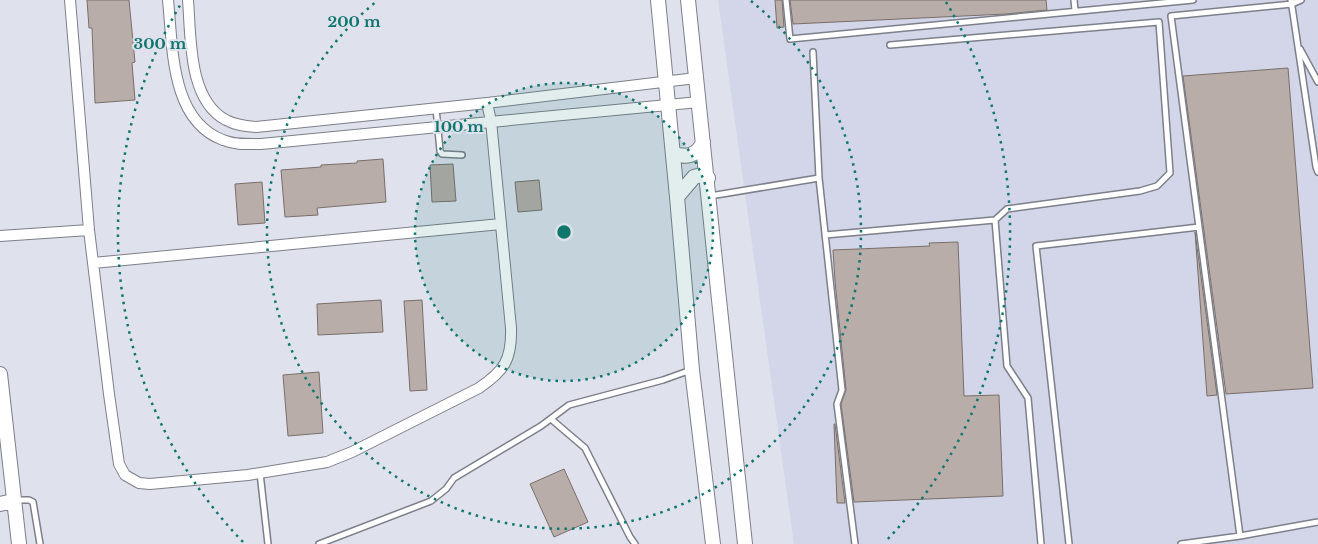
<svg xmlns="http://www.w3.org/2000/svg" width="1318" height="544" font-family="'Libre Baskerville',serif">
<rect width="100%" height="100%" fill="#dfe1ec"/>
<path fill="#d2d6e8" d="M718 0H1318V544H794Z"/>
<path fill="#b8ada8" stroke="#796e6a" d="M87 0H129L135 62 132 63 135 100 95 103 92 28H89Z
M775 0H782L784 27 777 28Z
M790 0H1046L1047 10 1006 14 793 24Z
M1288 68 1313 388 1226 394 1183 76Z
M383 159 386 202 317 208 318 215 285 217 281 170 321 167V165L357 163V161Z
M453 164 456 201 432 202 430 165Z
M539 180 542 210 518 212 515 182Z
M262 182 265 223 238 225 235 184Z
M1195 232 1217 395 1207 396Z
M958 242 964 396 999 395 1003 496 854 502 841 404 846 390 835 281 833 250 930 246 929 243Z
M381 300 383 332 318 335 317 304Z
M422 300 427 390 410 391 404 301Z
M319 372 323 433 288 436 283 375Z
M834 424H835L845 503H837Z
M564 469 588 522 554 537 530 484Z"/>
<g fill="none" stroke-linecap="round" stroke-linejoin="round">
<defs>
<path id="lane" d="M786 0 790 39 1193 0
M1074 0 1075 11
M1291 0 1316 167 1318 172
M1300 49 1318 82
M813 52 819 178 842 390 837 404 855 544
M436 108 440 151 442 154 462 155
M710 196 819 178
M995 220 1007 366 1028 398 1041 544
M825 235 995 220 1007 209 1140 191 1157 186 1170 173 1159 22 890 45
M551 419 585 448 630 537 635 544
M260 473 268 544
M16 500H29L33 502 40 544
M1240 536 1171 16 1292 4 1301 0
M319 544 431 501 446 489 454 478 541 426 569 405 663 380 691 370
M1069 544 1036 246 1199 227
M1181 544 1240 536 1318 522"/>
<path id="street" d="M70 0 89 230 109 394 119 464 125 475 139 483 150 484 248 475 327 462 352 452 479 388C504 371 512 360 511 328L491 121 487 103
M168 0C173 47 170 120 223 140 235 145 248 144 261 144L699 102
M188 0C191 37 188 100 226 120 235 125 245 126 256 127L487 103 696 78
M0 236 89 230
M93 263 501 224"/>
<path id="secondary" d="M658 0 677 197 692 370 713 544
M688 0C707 181 725 363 745 544
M673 153C686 159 698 155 703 142
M677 197 694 177 701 175 708 178
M0 374 19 544
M0 504 14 501"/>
</defs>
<use href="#lane" stroke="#7d7f89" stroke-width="8"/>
<use href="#street" stroke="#7d7f89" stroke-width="12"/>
<use href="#secondary" stroke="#7d7f89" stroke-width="16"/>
<use href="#lane" stroke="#fff" stroke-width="5"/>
<use href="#street" stroke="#fff" stroke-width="10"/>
<use href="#secondary" stroke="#fff" stroke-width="14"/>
</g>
<circle cx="564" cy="232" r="149" fill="#0f766e" fill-opacity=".12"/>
<g fill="none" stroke="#0f766e" stroke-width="2.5" stroke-dasharray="2.5 5">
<circle cx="564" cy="232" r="149"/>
<path d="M751 1A297 297 0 1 1 377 1"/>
<path d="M243 542A446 446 0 0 1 182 2M946 2A446 446 0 0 1 885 542"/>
</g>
<circle cx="564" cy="232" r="8" fill="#0f766e" stroke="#dfe1ec" stroke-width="2.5"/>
<g font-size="15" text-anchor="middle" font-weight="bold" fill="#0f766e" stroke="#dfe1ec" stroke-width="4" stroke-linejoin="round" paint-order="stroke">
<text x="354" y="27">200 m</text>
<text x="160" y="49">300 m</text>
<text x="459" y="132">100 m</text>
</g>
</svg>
